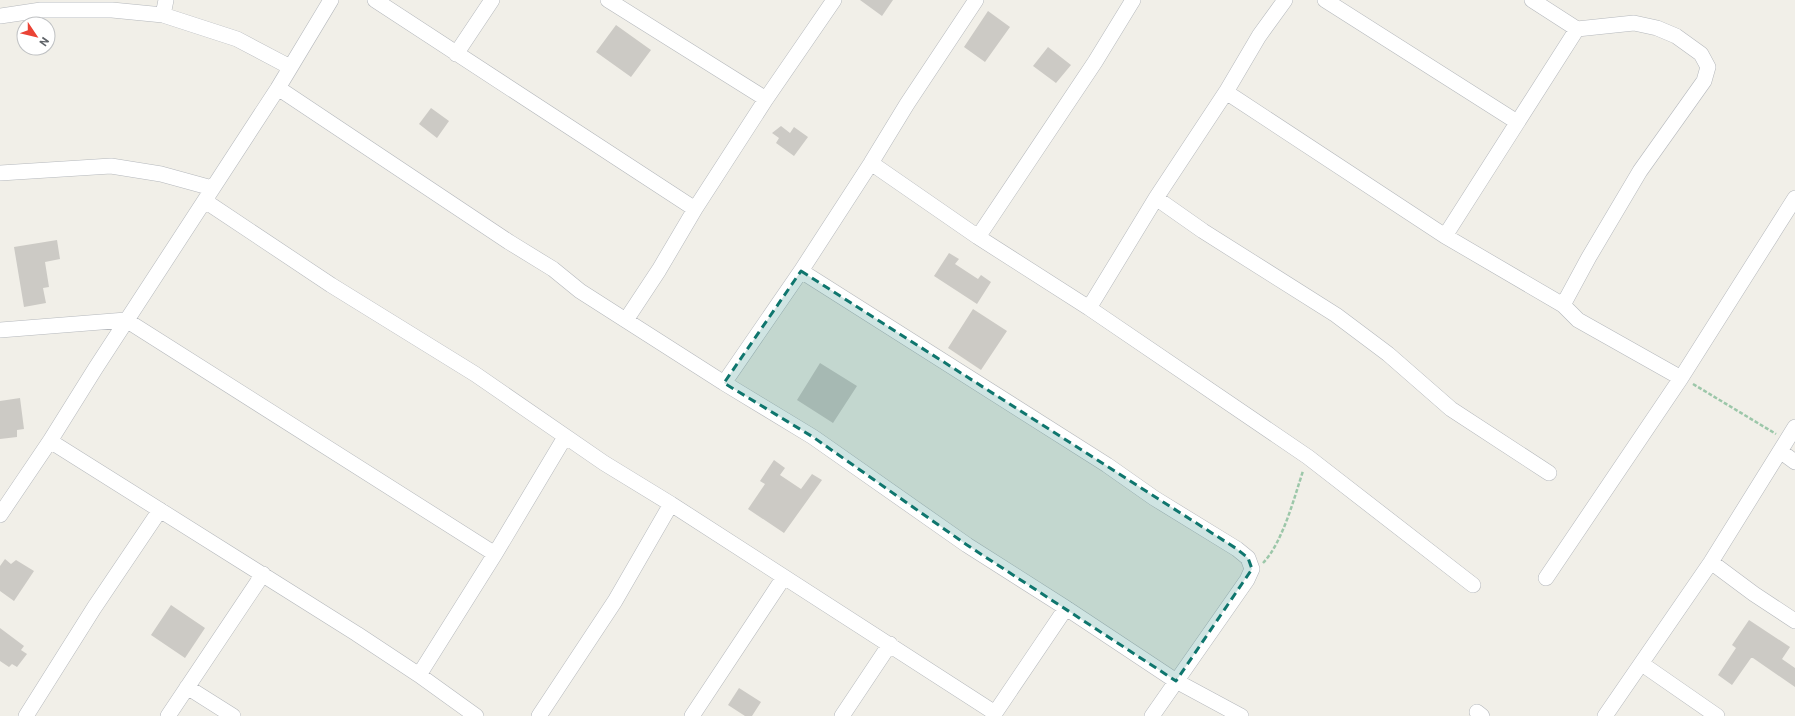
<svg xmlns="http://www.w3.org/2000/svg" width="1795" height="716" font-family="Roboto,sans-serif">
<rect width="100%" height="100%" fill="#f1efe8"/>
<path fill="#cccac5" d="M860 0H893L882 16Z
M988 11 1010 27 985 62 964 47Z
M616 25 651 50 631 77 596 52Z
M1048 47 1071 65 1056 83 1033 66Z
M431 108 449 121 437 138 419 124Z
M781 126 790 133 794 127 808 137 794 156 776 143 779 138 772 133Z
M57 240 60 259 45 262 49 287 43 288 46 303 24 307 14 247Z
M949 253 959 259 955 264 978 279 981 275 991 282 977 304 934 276Z
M973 309 1007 331 981 370 948 348Z
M820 363 857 386 833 423 797 400Z
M20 398 24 429 17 430V437L0 439V401Z
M774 460 785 468 780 475 801 489 812 474 822 480 784 533 748 509 765 484 760 481Z
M5 559 11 564 16 560 34 571 14 601 0 591V566Z
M171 605 205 628 185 658 151 635Z
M1749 620 1790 647 1782 659 1795 668V687L1753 658H1751L1732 685 1718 675 1736 648 1732 645Z
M0 628 24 646 21 650 27 654 17 667 12 664 9 667 0 661Z
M739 688 761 702 752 716H745L728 705Z"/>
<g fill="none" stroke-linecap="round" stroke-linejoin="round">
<defs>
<path id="minor" d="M331 0 278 88 509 242 553 269 580 291 724 383 813 437 967 545 1066 608 1176 681 1241 716
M375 0 695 209
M608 0 766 99
M1325 0 1517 122
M1532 0 1577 29 1634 23 1657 28 1676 36 1701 54 1708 67 1704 81 1640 171 1589 257 1563 305
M163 15 166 0
M0 16 41 10H112L163 15 237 39 290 67
M456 54 492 0
M1226 92 1445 236 1563 305 1578 320 1681 378
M871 163 978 237 1089 308 1308 457 1473 585
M0 173 111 166 161 174 212 188
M1156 198 1203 231 1336 315 1388 354 1451 409 1549 473
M205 201 331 285 475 374 604 463 671 504 995 713
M1445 236 1577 29
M978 237 1095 62 1133 0
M801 271 1107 465 1154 498 1237 549 1248 558 1252 569 1247 580 1152 716
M1089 308 1156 198 1226 92 1259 36 1285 0
M626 320 659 270 695 209 766 99 834 0
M0 330 126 320 495 554
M724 383 801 271 871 163 907 104 976 0
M50 441 357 634 419 675 476 716
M1780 451 1795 462
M0 515 50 441 95 369 278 88
M1711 562 1754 594 1795 621
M1546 578 1681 378 1795 198
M1642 664 1717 716
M419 675 495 554 565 437
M187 687 233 716
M1477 712 1482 716
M26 716 94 608 160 510
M168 716 263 574
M539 716 615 601 671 504
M692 716 784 577
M842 716 890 644
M993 716 1066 608
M1605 716 1711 562 1795 427"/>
</defs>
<use href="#minor" stroke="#b5b8bc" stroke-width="16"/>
<path stroke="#9cc7a9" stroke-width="2.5" stroke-dasharray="4 2" stroke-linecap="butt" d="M1693 384 1776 434
M1263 563C1283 542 1294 498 1303 471"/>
<use href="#minor" stroke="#fff" stroke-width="15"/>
</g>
<path fill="#0f766e" fill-opacity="0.2" stroke="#0f766e" stroke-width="3" stroke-dasharray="8 5" stroke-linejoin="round" d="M801 271 1237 549 1248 558 1252 569 1176 681 967 545 813 437 724 383Z"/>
<g transform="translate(36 36) rotate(125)"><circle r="19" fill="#ffffff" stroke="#bfc1c3"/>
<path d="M0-3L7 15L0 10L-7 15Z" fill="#ea4335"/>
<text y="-6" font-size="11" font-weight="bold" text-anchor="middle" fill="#5f6368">N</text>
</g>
</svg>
